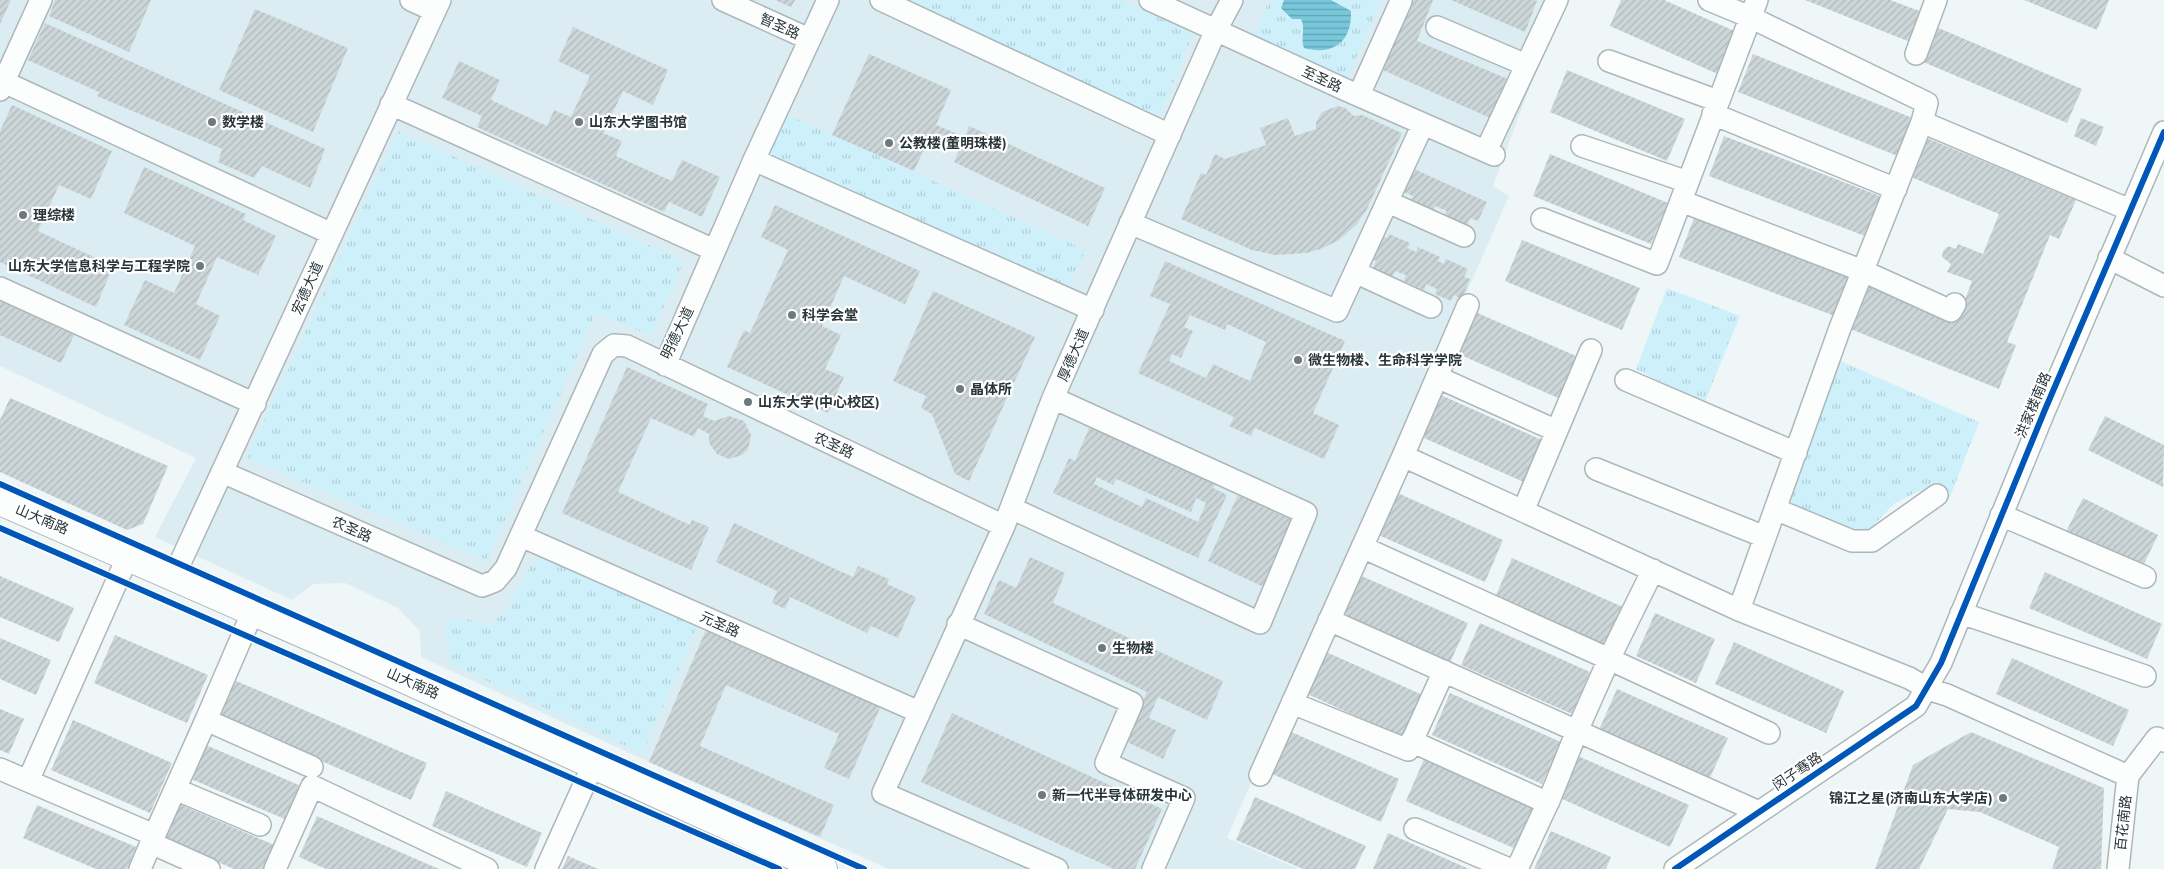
<svg xmlns="http://www.w3.org/2000/svg" width="2164" height="869" font-family="'Nunito Sans','Noto Sans SC',sans-serif">
<defs>
<pattern id="grass-tufts" width="24" height="20" patternUnits="userSpaceOnUse" patternTransform="scale(1.25)"><rect width="24" height="20" fill="#cef0fa"/><path d="M3 7l-1-3M5 7V3M7 7l1-3M15 17l-1-3M17 17v-4M19 17l1-3" fill="none" stroke="#b1ced7"/></pattern>
<pattern id="water-rules" width="6" height="5" patternUnits="userSpaceOnUse" patternTransform="scale(1.25)"><rect width="6" height="5" fill="#78c7db"/><path d="M0 2.5h6" fill="none" stroke="#62a2b3"/></pattern>
<pattern id="building-hatch" width="6" height="6" patternUnits="userSpaceOnUse" patternTransform="scale(1.25)"><rect width="6" height="6" fill="#ccd6d9"/><path d="M-1 1l2-2M0 6l6-6M5 7l2-2" fill="none" stroke="#afb8bb"/></pattern>
</defs>
<rect width="100%" height="100%" fill="#eef6f8"/>
<path fill="#dbedf2" d="M0 0H1562L1493 186 1509 196 1227 838 1299 869H889L649 762 421 657 420 631 398 608 345 583 313 584 292 600 155 537 196 458 0 366Z"/>
<path fill="url(#grass-tufts)" d="M903 0H1122L1193 34 1158 120Z
M1269 0H1382L1346 81 1252 39Z
M786 114 1086 250 1068 289 767 158Z
M398 131 684 261 651 336 596 313 487 561 247 458Z
M1667 288 1740 316 1704 404 1636 369Z
M1838 360 1979 422 1950 497 1919 491 1895 503 1861 538 1784 502Z
M544 555 700 620 643 754 451 664 449 644 443 622 461 617 489 626 507 609 533 562Z"/>
<path fill="url(#water-rules)" d="M1284 0H1331L1351 11C1352 41 1334 56 1304 48 1300 38 1306 29 1301 19H1292L1281 8Z"/>
<path fill="url(#building-hatch)" fill-rule="evenodd" d="M0 0H11L0 24Z
M55 0H151L129 52 49 16Z
M775 0H795L791 7Z
M1412 0H1433L1417 41 1508 79 1490 118 1383 70Z
M1451 0H1534L1537 1 1525 32Z
M1621 0H1664L1739 33 1720 75 1610 26Z
M1805 0H1890L1922 12 1910 42Z
M2024 0H2109L2097 30Z
M255 9 348 48 313 132 219 90Z
M45 23 325 149 310 188 262 166 254 178 218 162 222 149 97 96 99 92 28 60Z
M573 27 668 70 653 105 623 91 603 133 622 141 616 156 672 181 682 160 720 177 702 217 669 202 664 212 477 127 482 116 442 98 459 61 500 80 491 100 547 126 554 110 571 117 590 76 558 61Z
M1936 27 2082 89 2067 123 1921 61Z
M869 54 951 90 936 125 965 137 969 126 1105 188 1088 226 954 162 959 150 930 137 914 171 832 135Z
M1753 54 1915 119 1900 157 1738 92Z
M1567 70 1685 119 1667 161 1550 112Z
M12 105 112 151 91 199 59 185 38 231 113 266 96 307 0 262V131Z
M1338 106 1345 108 1354 116 1362 115 1402 133 1367 209 1357 224 1339 240 1323 248 1307 253 1275 255 1252 250 1181 219 1201 173 1206 175 1215 154 1225 159 1266 145 1260 128 1288 118 1295 136 1316 129V122L1322 112Z
M2081 118 2104 127 2096 146 2074 136Z
M1724 136 1885 198 1870 238 1709 176Z
M1927 138 2076 200 2059 239 2050 235 2007 342 2016 345 1999 389 1848 328 1866 285 1957 321 1972 281 1947 272 1951 264 1942 257 1943 251 1948 246 1956 249 1958 244 1983 254 1999 214 1911 177Z
M1550 154 1668 203 1651 244 1533 196Z
M144 167 246 214 243 220 276 236 258 275 217 257 196 304 220 316 200 360 124 325 145 280 174 293 195 246 124 213Z
M1414 169 1487 202 1478 221 1470 218 1467 226 1444 216 1447 211 1435 206 1433 211 1411 201 1413 196 1404 192Z
M775 205 920 271 905 304 844 276 822 326 841 335 825 369 844 377 828 413 727 367 744 330 750 333 788 250 761 237Z
M1694 218 1855 278 1840 318 1679 257Z
M1379 234 1387 238 1389 234 1410 243 1407 248 1416 252 1418 247 1440 257 1438 261 1444 264 1446 259 1468 269 1464 277 1470 279 1462 299 1454 295 1451 301 1435 294 1437 289 1426 284 1424 290 1404 281 1406 275 1395 271 1392 277 1373 268 1376 261 1368 257Z
M1522 240 1640 288 1622 330 1505 281Z
M1165 261 1345 341 1313 413 1339 425 1324 459 1255 428 1251 436 1229 426 1234 417 1138 373 1170 304 1150 296ZM1190 315 1225 330 1227 324 1266 342 1250 381 1213 364 1206 378 1169 361 1172 354 1181 358 1193 331 1184 327Z
M933 291 1035 337 969 481 955 474 932 414 921 408 926 396 893 381Z
M0 301 74 335 61 363 0 335Z
M1473 311 1583 359 1565 401 1454 352Z
M627 367 708 404 703 416 714 421 729 416 744 421 751 435 748 449 742 455 729 459 717 454 709 443V434L698 428 694 437 651 418 618 492 690 525 692 520 709 527 691 570 562 513Z
M1434 392 1544 441 1526 483 1415 434Z
M10 398 168 466 143 524 127 530 0 472V420Z
M2105 416 2164 445 2163 487 2088 450Z
M1090 426 1216 483 1213 488 1227 495 1198 558 1053 493 1069 458 1075 461ZM1097 477 1113 485 1116 479 1191 512 1196 498 1206 503 1198 522 1146 498 1142 507 1094 484Z
M1393 491 1503 540 1485 582 1374 533Z
M1238 495 1296 521 1266 588 1208 561Z
M2083 498 2158 535 2141 570 2066 532Z
M734 523 853 577 858 566 889 579 887 584 916 597 898 638 871 626 867 633 790 597 785 609 772 603 777 591 716 562Z
M1030 557 1065 573 1053 603 1223 681 1207 720 1158 697 1149 718 1176 730 1163 759 1125 741 1147 692 984 614 999 580 1016 588Z
M1512 558 1623 607 1604 649 1494 600Z
M2045 572 2162 624 2147 659 2029 608Z
M1357 574 1468 623 1449 665 1339 616Z
M0 576 74 608 59 642 0 617Z
M1655 613 1715 639 1696 683 1636 656Z
M1480 623 1590 672 1572 714 1461 665Z
M708 625 883 701 849 779 824 768 839 734 726 685 700 746 834 805 820 837 649 762Z
M115 635 208 675 187 723 94 683Z
M0 638 51 660 36 695 0 679Z
M1734 642 1844 691 1826 733 1715 684Z
M1324 651 1434 700 1411 741 1305 693Z
M2012 658 2129 710 2113 746 1996 694Z
M234 680 427 763 411 800 218 716Z
M1617 689 1728 738 1709 780 1598 732Z
M1450 693 1561 742 1542 784 1432 735Z
M0 709 24 719 9 754 0 750Z
M952 713 1162 809 1135 869H1114L921 782Z
M73 720 172 763 150 813 51 770Z
M1289 731 1399 779 1381 822 1270 773Z
M1971 732 2104 788 2101 869H2052L2059 847 1980 812 1948 809 1919 869H1875L1913 765Z
M206 745 301 786 287 820 191 779Z
M1578 756 1689 805 1670 847 1560 798Z
M1424 759 1535 808 1516 849 1406 801Z
M446 791 542 833 527 867 432 826Z
M1255 797 1366 846 1355 869H1303L1236 840Z
M179 804 274 845 264 869H234L164 839Z
M37 805 136 847 127 869H96L23 838Z
M317 816 439 869H326L299 857Z
M1551 831 1611 857 1606 869H1534Z
M1388 833 1469 869H1373Z
M568 856 598 869H562Z"/>
<g fill="none" stroke-linecap="round" stroke-linejoin="round">
<defs>
<path id="minor" d="M411 0 435 11
M723 0 809 39
M881 0 1170 135
M1150 0 1346 90 1494 155
M1709 0 1750 17 1927 103 1922 122 1840 328 1739 610
M1437 27 1526 65
M1916 54 1936 0
M1609 61 1718 101
M4 82 332 234
M0 90 41 0
M1359 95 1401 1
M391 104 714 250
M1713 114 1896 189
M1922 122 2130 210
M1582 146 1688 182
M1486 151 1557 0
M754 160 1093 310
M1681 201 1863 271 1951 311 1955 304
M1388 202 1464 236
M1542 219 1657 264 1757 0
M1130 223 1337 311 1423 124
M2109 258 2164 286
M1355 272 1431 307
M0 288 255 404
M665 365 754 160 828 0
M1437 377 1557 431
M1626 380 1796 453
M1403 456 1739 610 1909 678 1928 689 1947 695 2128 776
M1596 469 1765 537
M222 472 482 586 495 581 506 568 603 354 614 345 627 346 1004 526
M1011 508 1260 623 1306 513 1053 398
M1775 509 1852 541H1872L1937 495
M1523 511 1591 350
M2001 515 2145 577
M521 536 919 712
M1362 547 1609 659 1653 570
M174 576 440 0
M1961 613 2145 676
M1329 620 1577 731 1609 659 1769 733
M958 624 1132 703 1106 763 1184 798 1153 869
M1292 703 1408 750 1444 671
M206 720 253 611
M1411 741 1548 803 1577 731 1759 812
M0 769 154 835
M1260 775 1403 456 1468 305
M2128 776 2157 738 2164 741
M28 781 128 556
M175 789 260 825
M1415 829 1509 869
M151 843 206 720 312 767
M140 869 151 843 209 869
M275 869 312 786 487 869
M546 869 593 765
M1057 869 883 793 1004 526 1053 398 1216 30 1232 0
M1517 869 1550 798
M1675 869 1916 706 1941 663 2044 412 2164 132
M2118 869 2128 776"/>
<path id="major" d="M0 501 343 651 823 869"/>
</defs>
<use href="#minor" stroke="#adb7b9" stroke-width="24"/>
<use href="#major" stroke="#adb7b9" stroke-width="30"/>
<use href="#minor" stroke="#fcfefe" stroke-width="21"/>
<use href="#major" stroke="#fcfefe" stroke-width="28"/>
<defs>
<path id="cycleway" d="M0 484 864 869
M0 528 779 869
M1675 869 1916 706 1941 663 2044 412 2164 132"/>
</defs>
<use href="#cycleway" stroke="#fff" stroke-width="9"/>
<use href="#cycleway" stroke="#0057b8" stroke-width="6"/>
</g>
<g fill="#6d797c" stroke="#fff" stroke-width="2">
<circle cx="212" cy="122" r="5"/>
<circle cx="579" cy="122" r="5"/>
<circle cx="889" cy="143" r="5"/>
<circle cx="23" cy="215" r="5"/>
<circle cx="200" cy="266" r="5"/>
<circle cx="792" cy="315" r="5"/>
<circle cx="1298" cy="360" r="5"/>
<circle cx="960" cy="389" r="5"/>
<circle cx="748" cy="402" r="5"/>
<circle cx="1102" cy="648" r="5"/>
<circle cx="1042" cy="795" r="5"/>
<circle cx="2003" cy="798" r="5"/>
</g>
<g text-anchor="middle" stroke-width="4.5" stroke-linejoin="round" paint-order="stroke">
<g font-size="14" fill="#28363a" stroke="#fff">
<text transform="translate(780 26) rotate(24)" y="5">智圣路</text>
<text transform="translate(1322 79) rotate(25)" y="5">至圣路</text>
<text transform="translate(307 288) rotate(-66)" y="5">宏德大道</text>
<text transform="translate(677 333) rotate(-64)" y="5">明德大道</text>
<text transform="translate(1073 355) rotate(-66)" y="5">厚德大道</text>
<text transform="translate(2033 405) rotate(-67)" y="5">洪家楼南路</text>
<text transform="translate(834 445) rotate(25)" y="5">农圣路</text>
<text transform="translate(42 519) rotate(23)" y="5">山大南路</text>
<text transform="translate(352 529) rotate(24)" y="5">农圣路</text>
<text transform="translate(720 624) rotate(24)" y="5">元圣路</text>
<text transform="translate(413 683) rotate(24)" y="5">山大南路</text>
<text transform="translate(1797 771) rotate(-34)" y="5">闵子骞路</text>
<text transform="translate(2123 823) rotate(-84)" y="5">百花南路</text>
</g>
<g font-size="14" font-weight="bold" fill="#28363a" stroke="#fff" text-anchor="start">
<text x="222" y="127">数学楼</text>
<text x="589" y="127">山东大学图书馆</text>
<text x="899" y="148">公教楼(董明珠楼)</text>
<text x="33" y="220">理综楼</text>
<text x="190" y="271" text-anchor="end">山东大学信息科学与工程学院</text>
<text x="802" y="320">科学会堂</text>
<text x="1308" y="365">微生物楼、生命科学学院</text>
<text x="970" y="394">晶体所</text>
<text x="758" y="407">山东大学(中心校区)</text>
<text x="1112" y="653">生物楼</text>
<text x="1052" y="800">新一代半导体研发中心</text>
<text x="1993" y="803" text-anchor="end">锦江之星(济南山东大学店)</text>
</g>
</g>
</svg>
